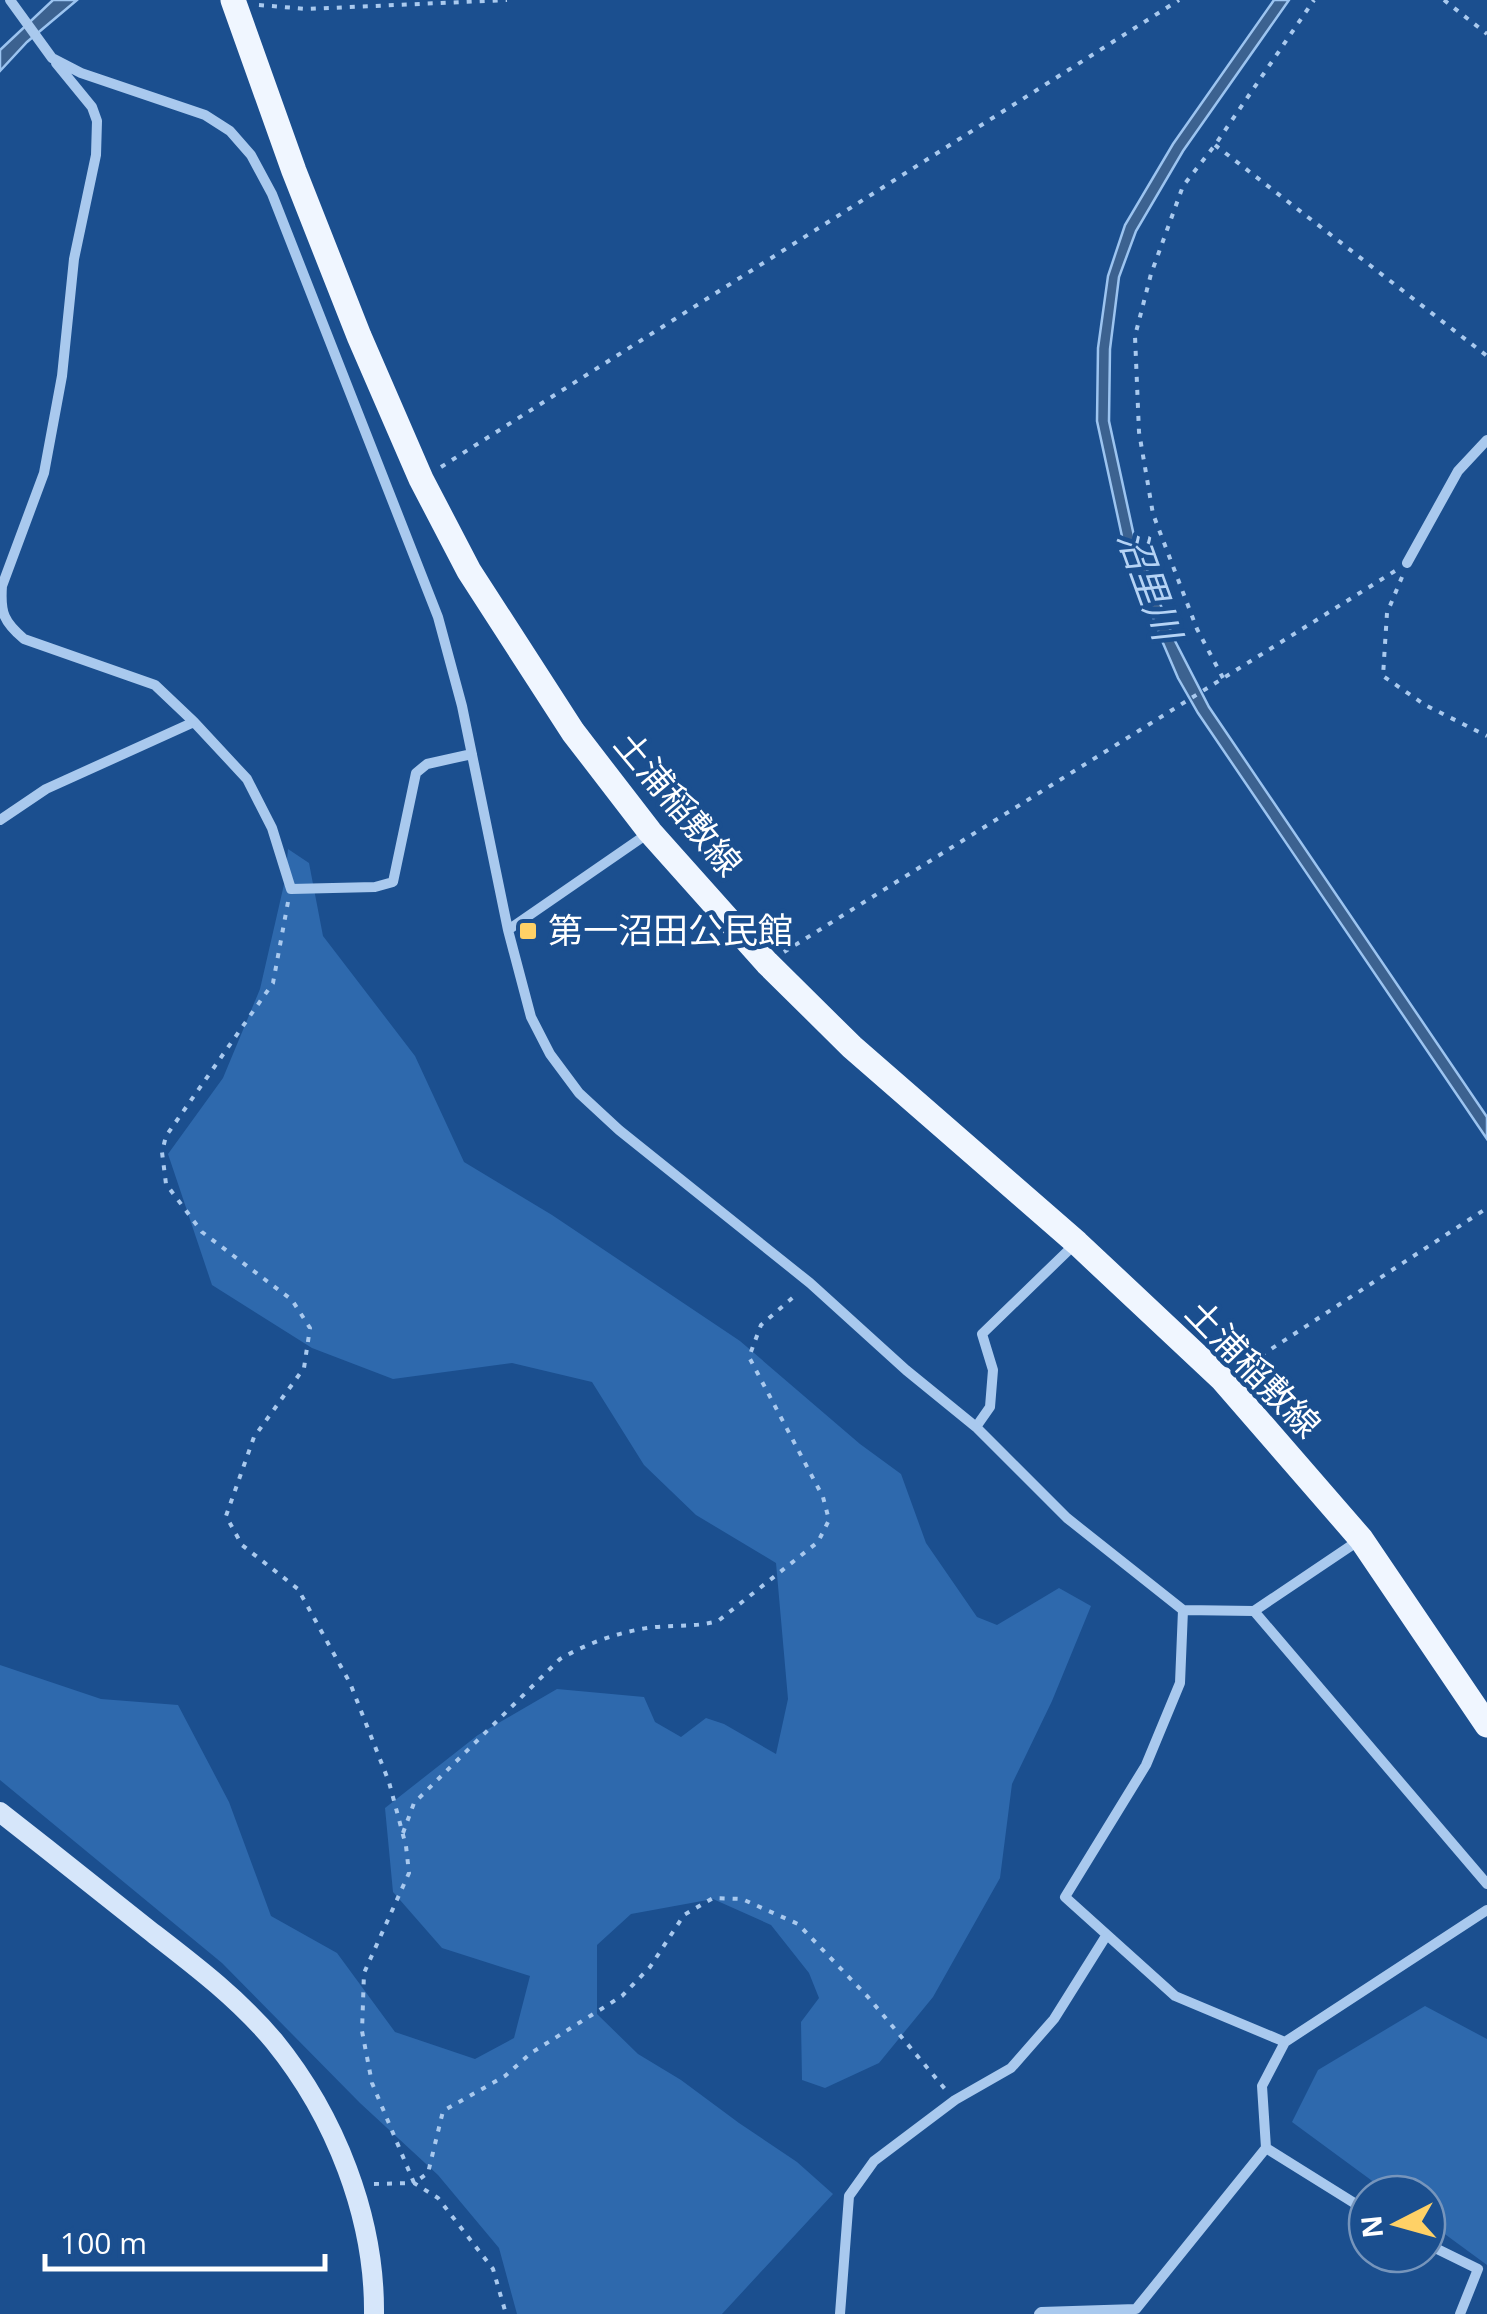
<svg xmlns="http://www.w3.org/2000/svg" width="1487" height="2314" font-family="'Open Sans','Noto Sans JP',sans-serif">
<rect width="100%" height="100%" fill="#1b4f8f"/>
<path fill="#2e69ad" d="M288 849 309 863 323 936 415 1056 464 1162 552 1215 740 1341 860 1444 901 1474 926 1543 977 1617 997 1625 1059 1588 1091 1606 1052 1701 1012 1784 1000 1878 933 1997 879 2063 825 2088 802 2080 801 2022 819 1998 809 1973 771 1925 713 1899 631 1914 597 1945V2014L638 2054 681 2080 739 2123 797 2162 833 2194 722 2314H517L499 2248 438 2175 360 2103 222 1963 0 1780V1665L101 1699 178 1705 229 1802 271 1916 337 1953 395 2032 475 2059 514 2038 530 1976 442 1948 393 1892 385 1808 478 1735 557 1689 644 1697 655 1722 681 1737 706 1718 724 1724 776 1754 788 1699 776 1563 696 1515 644 1465 592 1382 512 1363 393 1379 312 1348 212 1285 168 1154 223 1078 260 989 285 880Z
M1425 2006 1487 2039V2265L1427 2221V2194H1390L1292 2122 1318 2070Z"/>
<path fill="#3c6290" stroke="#9cc4f0" stroke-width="2.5" d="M53 0H77L27 42 0 71V50Z
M1274 0H1289L1183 151 1136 231 1119 277 1110 349 1109 421 1134 536 1173 637 1209 707 1487 1117V1139L1198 713 1178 678 1163 643 1123 541 1097 421 1098 348 1108 276 1125 225 1173 144Z"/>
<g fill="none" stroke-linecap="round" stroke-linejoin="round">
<path stroke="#a9c9ee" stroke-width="4" stroke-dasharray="5 8" stroke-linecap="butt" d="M1444 0 1487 34
M259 5 307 9 507 0
M1215 145 1487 356
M441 467 1179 0
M1402 577 1387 613 1383 676 1425 705 1487 736
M1223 678 1197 629 1153 514 1139 432 1135 336 1151 274 1183 186 1215 145 1314 0
M288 902 273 983 166 1136 162 1152 166 1184 202 1232 292 1300 310 1328 304 1368 254 1437 226 1516 242 1545 298 1589 350 1683 389 1782 406 1846 409 1873 364 1973 362 2031 372 2083 414 2183 428 2173 443 2111 505 2076 531 2053 622 1996 650 1967 684 1915 713 1898 742 1899 798 1924 868 1997 945 2089
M784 952 1395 571
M1239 1370 1484 1210
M403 1833 414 1803 560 1659C587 1643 624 1630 656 1627 678 1625 697 1627 718 1621L818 1542 829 1520 823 1497 749 1357 761 1325 798 1293
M374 2184 414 2183 438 2198 493 2269 506 2314"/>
<path stroke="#a9c9ee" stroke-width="10" d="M10 0 52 58 81 73 205 115 230 131 251 155 272 194 438 617 462 706 508 930 531 1017 550 1054 579 1093 619 1130 810 1283 906 1370 976 1427 1067 1518 1183 1610 1254 1611 1487 1884
M56 63 92 107 97 121 96 155 74 259 62 376 44 473 2 586C0 613 4 622 24 639L155 685 194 722
M1407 563 1458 471 1487 440
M0 820 46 789 194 722 247 779 272 828 291 889 375 887 393 882 416 773 427 764 472 754
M508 930 650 832
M976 1427 990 1407 993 1370 982 1334 1076 1243
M1183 1610 1180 1683 1146 1765 1065 1897 1175 1996 1285 2042
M1254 1611 1361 1539
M1266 2148 1367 2211
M1427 2244 1478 2269 1460 2314
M840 2314 849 2196 874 2161 955 2100 1011 2068 1054 2019 1106 1936
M1039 2314 1041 2312 1136 2309 1266 2148 1262 2086 1285 2042 1487 1910"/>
<path stroke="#d6e6fa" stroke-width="20" d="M0 1812C50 1851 100 1891 149 1930 193 1964 238 1998 274 2041 335 2116 375 2217 374 2314"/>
<path stroke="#f0f6ff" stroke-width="25" d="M233 0 294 171 359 336 421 479 469 571 573 732 650 832 767 963 852 1047 1077 1243 1223 1380 1361 1539 1487 1725"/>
</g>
<rect fill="#ffd166" stroke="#1b4f8f" stroke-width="4" x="518" y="921" width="20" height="20" rx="5"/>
<g text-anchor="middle" stroke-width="9" stroke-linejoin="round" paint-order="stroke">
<g font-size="35" fill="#fff" stroke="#1b4f8f">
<text transform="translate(678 804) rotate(50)" y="12">土浦稲敷線</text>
<text transform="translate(1253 1369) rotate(46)" y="12">土浦稲敷線</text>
</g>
<g font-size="35" fill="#fff" stroke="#1b4f8f" text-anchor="start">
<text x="548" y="943">第一沼田公民館</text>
</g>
<g font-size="38" font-style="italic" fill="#b5d3f5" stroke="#1b4f8f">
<text transform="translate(1149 585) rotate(70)" y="13">沼里川</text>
</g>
</g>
<g transform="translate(1397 2224) rotate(264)"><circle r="48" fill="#1b4f8f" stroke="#7695bc" stroke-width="2.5"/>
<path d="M0-8L18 38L0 25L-18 38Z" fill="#ffd166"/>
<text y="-15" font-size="28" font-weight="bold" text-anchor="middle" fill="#ffffff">N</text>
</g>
<path d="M45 2254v15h280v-15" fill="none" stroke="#ffffff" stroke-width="5"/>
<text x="60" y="2254" font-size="30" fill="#ffffff" stroke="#1b4f8f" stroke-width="8" paint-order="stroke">100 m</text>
</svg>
